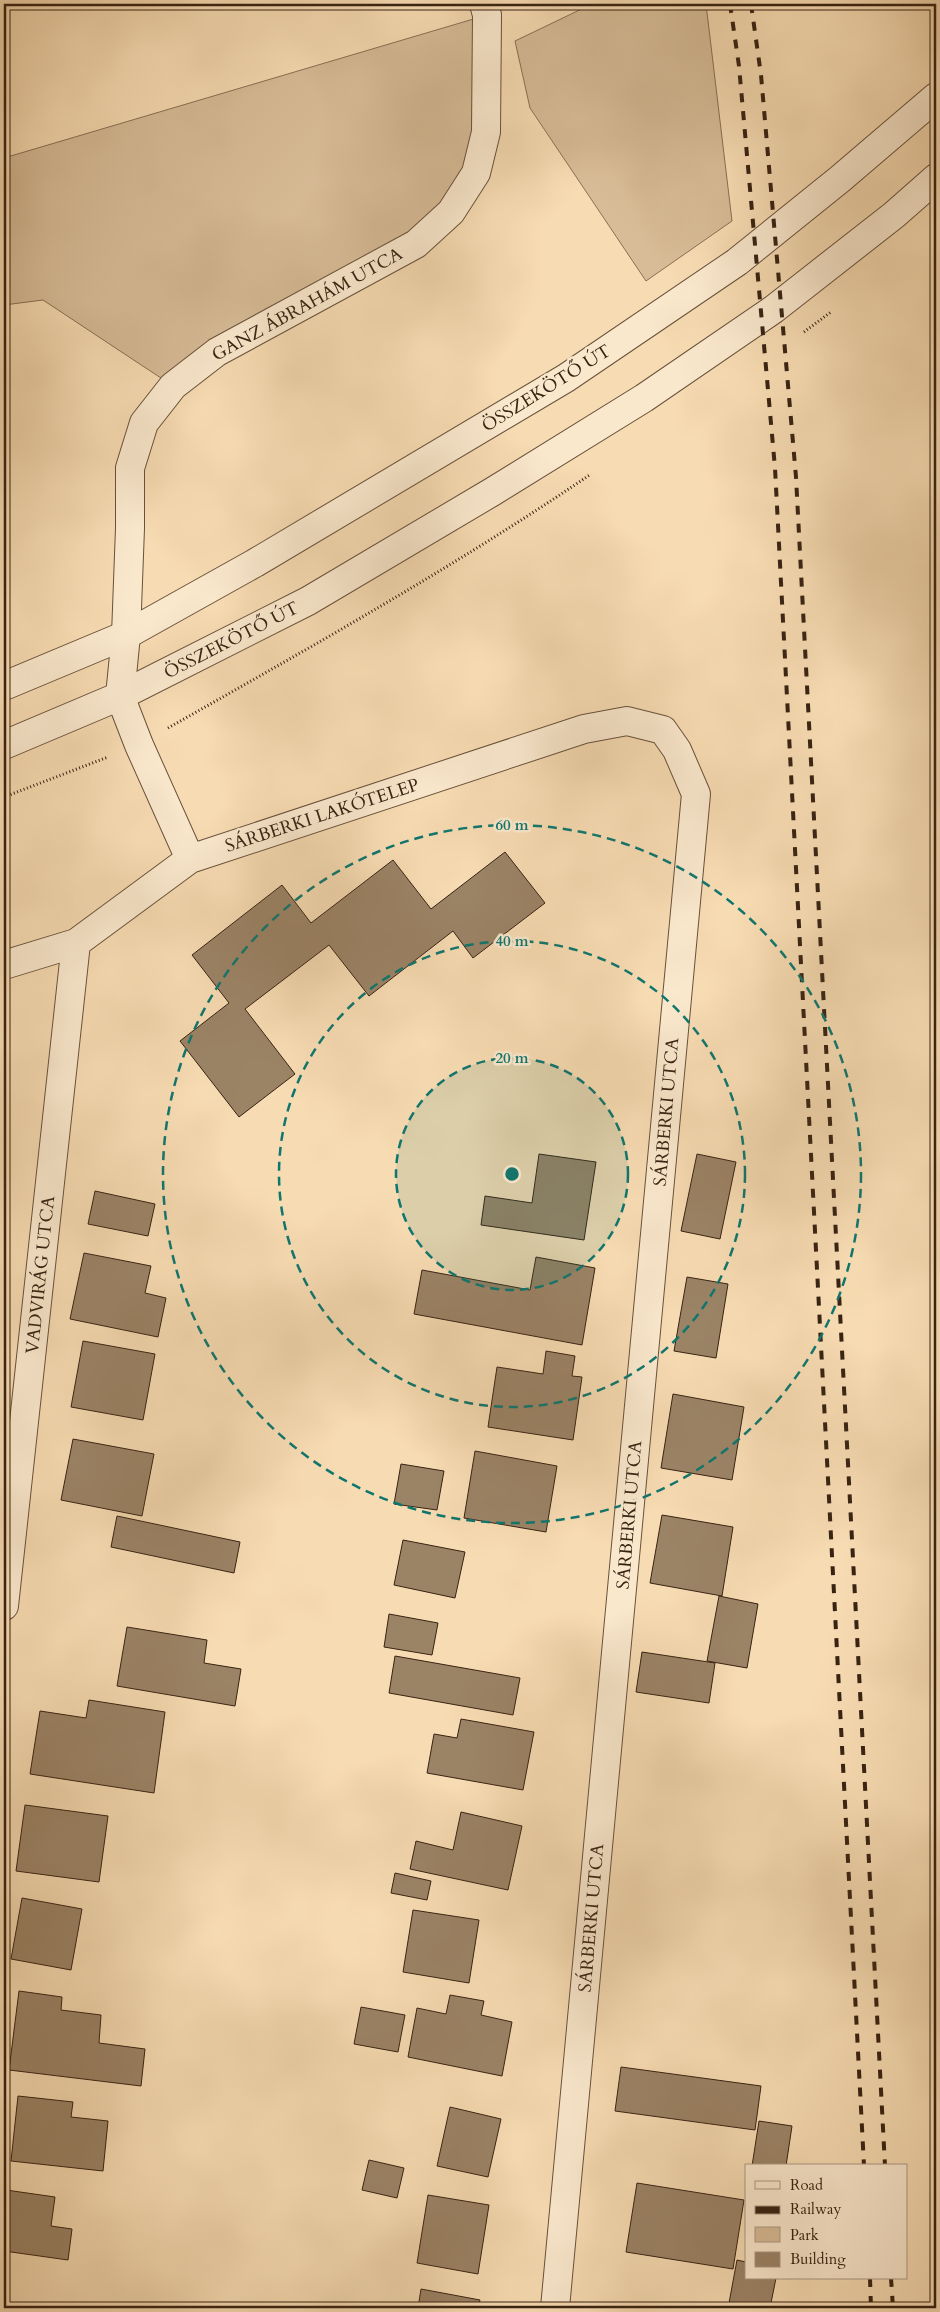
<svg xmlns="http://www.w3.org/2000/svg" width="940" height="2312" font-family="Cardo,serif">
<rect width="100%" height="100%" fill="#f7dbb2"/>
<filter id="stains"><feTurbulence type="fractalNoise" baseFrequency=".004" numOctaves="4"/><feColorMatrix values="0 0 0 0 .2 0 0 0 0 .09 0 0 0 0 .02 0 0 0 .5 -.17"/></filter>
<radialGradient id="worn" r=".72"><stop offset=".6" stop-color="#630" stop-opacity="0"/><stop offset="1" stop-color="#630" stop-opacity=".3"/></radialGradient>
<path fill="#d7bc97" stroke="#887055" d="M592 4H706L732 221 646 281 530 108 515 41Z
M487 15 476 173 451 212 173 386 43 300 4 305V158Z"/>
<path fill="#9b8366" stroke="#382313" d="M505 852 545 903 473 958 453 931 369 996 329 945 245 1009 295 1074 239 1117 180 1041 229 1003 192 955 282 885 311 923 393 860 431 909Z
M539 1154 596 1162 584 1240 481 1225 485 1196 532 1203Z
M697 1154 736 1162 720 1239 681 1231Z
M95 1191 155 1204 148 1236 88 1224Z
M84 1253 151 1266 145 1293 166 1298 158 1337 70 1319Z
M536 1257 595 1268 582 1345 414 1314 422 1270 530 1290Z
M687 1277 728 1284 716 1358 674 1351Z
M83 1341 155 1354 143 1420 71 1407Z
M546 1351 575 1356 572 1376 582 1377 573 1440 488 1427 497 1367 543 1374Z
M673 1394 744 1407 732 1480 661 1468Z
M73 1439 154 1454 142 1516 61 1500Z
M475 1451 557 1466 546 1532 464 1518Z
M401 1464 444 1471 437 1510 394 1504Z
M662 1515 733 1527 722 1596 650 1583Z
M117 1516 240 1542 234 1573 111 1547Z
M403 1540 465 1552 455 1598 394 1585Z
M719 1596 758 1604 747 1668 707 1661Z
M389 1614 438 1623 432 1655 384 1647Z
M127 1627 207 1640 204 1663 241 1669 235 1706 117 1686Z
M642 1652 715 1663 709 1703 636 1692Z
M395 1656 520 1678 513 1715 389 1693Z
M89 1700 165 1712 154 1793 30 1774 40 1711 86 1718Z
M461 1719 534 1732 523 1790 427 1773 434 1734 457 1738Z
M25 1805 108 1816 99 1882 16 1871Z
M461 1812 522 1826 508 1890 410 1869 416 1841 453 1850Z
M395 1873 431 1881 427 1900 391 1893Z
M22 1898 82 1909 71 1970 11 1959Z
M413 1910 479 1920 469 1983 403 1972Z
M19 1991 62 1997 61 2010 101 2015 99 2043 145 2049 141 2086 9 2070Z
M450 1995 484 2001 481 2015 512 2022 502 2076 408 2057 417 2008 446 2014Z
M361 2007 405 2015 398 2052 354 2044Z
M621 2067 761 2086 755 2130 615 2111Z
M18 2096 73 2102 71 2117 108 2121 103 2171 11 2161Z
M450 2107 501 2119 488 2177 437 2166Z
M759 2121 792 2126 786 2166H752Z
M369 2160 404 2168 397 2198 362 2190Z
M637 2183 744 2200 733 2269 626 2252Z
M6 2190 55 2197 51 2226 72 2229 68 2260 4 2251V2209Z
M428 2195 489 2205 478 2274 417 2263Z
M737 2260 746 2262V2278H776L770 2308H754L729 2303Z
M421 2289 480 2300 478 2308H418Z"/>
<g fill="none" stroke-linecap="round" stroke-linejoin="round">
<defs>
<path id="minor" d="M190 859 139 745 120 696 126 635 130 528V468L144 423 173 386 217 352 416 244 451 212 476 173 486 132 487 15 484 4
M4 965 76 943 190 859 584 729 627 721 663 730 677 750 696 794 555 2308
M4 1606 76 943"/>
<path id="tertiary" d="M4 686 126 635 255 563 566 378 737 262 840 179 936 97
M4 745 120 696 308 601 492 492 644 398 774 309 894 215 936 178"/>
</defs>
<use href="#minor" stroke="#68513b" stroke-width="30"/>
<use href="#tertiary" stroke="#68513b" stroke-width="30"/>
<path stroke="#382313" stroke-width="3" stroke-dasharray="1 2.5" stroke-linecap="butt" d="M804 332 831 312
M168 728C311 647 454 567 591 474
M4 797 108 757"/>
<use href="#minor" stroke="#fae8cd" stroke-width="28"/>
<use href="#tertiary" stroke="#fae8cd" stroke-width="28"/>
<path stroke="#382313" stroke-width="4" stroke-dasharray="9 9" stroke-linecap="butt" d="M730 4 739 66 775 468 864 2166
M751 4 761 75 796 477 885 2166
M870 2278 871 2308
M891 2278 893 2308"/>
</g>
<circle cx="512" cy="1174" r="116" fill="#0f766e" fill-opacity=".12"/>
<g fill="none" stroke="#0f766e" stroke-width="2.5" stroke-dasharray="9 6">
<circle cx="512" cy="1174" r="116"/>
<circle cx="512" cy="1174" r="233"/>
<circle cx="512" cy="1174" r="349"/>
</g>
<g text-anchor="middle" stroke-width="5" stroke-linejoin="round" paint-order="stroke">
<g font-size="18" fill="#382313" stroke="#fae8cd">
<text transform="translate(307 304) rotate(-29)" y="6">GANZ ÁBRAHÁM UTCA</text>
<text transform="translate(546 388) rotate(-32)" y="6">ÖSSZEKÖTŐ ÚT</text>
<text transform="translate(231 640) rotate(-27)" y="6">ÖSSZEKÖTŐ ÚT</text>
<text transform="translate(322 815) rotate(-18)" y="6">SÁRBERKI LAKÓTELEP</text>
<text transform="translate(666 1112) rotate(-85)" y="6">SÁRBERKI UTCA</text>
<text transform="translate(40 1275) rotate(-84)" y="6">VADVIRÁG UTCA</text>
<text transform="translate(629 1515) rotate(-85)" y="6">SÁRBERKI UTCA</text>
<text transform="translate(591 1918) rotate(-85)" y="6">SÁRBERKI UTCA</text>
</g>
</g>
<circle cx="512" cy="1174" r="8" fill="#0f766e" stroke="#fae8cd" stroke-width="2.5"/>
<g font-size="15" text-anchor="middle" font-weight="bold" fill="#0f766e" stroke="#fae8cd" stroke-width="5" stroke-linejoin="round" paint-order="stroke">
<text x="512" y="830">60 m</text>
<text x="512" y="946">40 m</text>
<text x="512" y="1063">20 m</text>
</g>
<rect width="940" height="2312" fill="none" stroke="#f7dbb2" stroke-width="20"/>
<rect x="5" y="5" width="930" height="2302" fill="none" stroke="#382313" stroke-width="2.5"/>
<rect x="10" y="10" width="920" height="2292" fill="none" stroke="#382313"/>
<rect x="745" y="2164" width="162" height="115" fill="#fae8cd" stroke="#ac9983"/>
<rect x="755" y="2181" width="25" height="8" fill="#fae8cd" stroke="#ac9983"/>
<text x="790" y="2190" font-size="15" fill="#382313">Road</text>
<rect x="755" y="2206" width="25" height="8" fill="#382313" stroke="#ac9983"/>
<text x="790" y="2214" font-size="15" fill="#382313">Railway</text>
<rect x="755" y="2227" width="25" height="15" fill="#d7bc97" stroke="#ac9983"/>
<text x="790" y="2240" font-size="15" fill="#382313">Park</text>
<rect x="755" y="2252" width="25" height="15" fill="#9b8366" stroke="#ac9983"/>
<text x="790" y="2264" font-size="15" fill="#382313">Building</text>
<rect width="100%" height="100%" filter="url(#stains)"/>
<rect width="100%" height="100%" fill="url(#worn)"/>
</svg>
